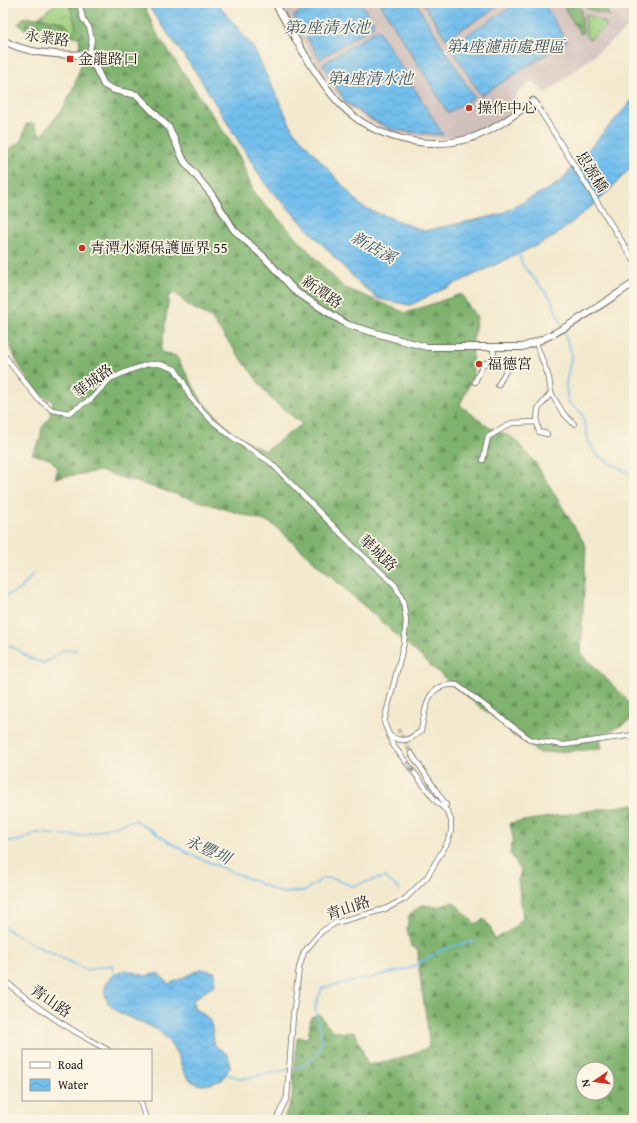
<svg xmlns="http://www.w3.org/2000/svg" width="637" height="1123" font-family="'Gentium Book Plus','Noto Serif TC',serif">
<defs>
<pattern id="forest-firs" width="22" height="20" patternUnits="userSpaceOnUse"><rect width="22" height="20" fill="#7eb26e"/><path d="M5 1l3.5 6h-7zM16 11l3.5 6h-7z" fill="#66905a"/></pattern>
<pattern id="park-tufts" width="24" height="20" patternUnits="userSpaceOnUse"><rect width="24" height="20" fill="#9ecf7f"/><path d="M3 7l-1-3M5 7V3M7 7l1-3M15 17l-1-3M17 17v-4M19 17l1-3" fill="none" stroke="#88b16d"/></pattern>
<pattern id="water-waves" width="16" height="10" patternUnits="userSpaceOnUse"><rect width="16" height="10" fill="#72beec"/><path d="M0 5q4-4 8 0t8 0" fill="none" stroke="#62a3ca"/></pattern>
</defs>
<rect width="100%" height="100%" fill="#fcf5e5"/>
<filter id="ink" filterUnits="userSpaceOnUse"><feTurbulence type="fractalNoise" baseFrequency=".025" numOctaves="2"/><feDisplacementMap in="SourceGraphic" scale="8" xChannelSelector="R" yChannelSelector="G"/><feConvolveMatrix kernelMatrix="1 2 1 2 8 2 1 2 1" color-interpolation-filters="sRGB"/></filter>
<filter id="wash" filterUnits="userSpaceOnUse"><feTurbulence type="fractalNoise" baseFrequency=".012" numOctaves="4" result="noise"/><feDisplacementMap in="SourceGraphic" scale="16" xChannelSelector="R" yChannelSelector="G"/><feGaussianBlur stdDeviation="0.9" result="paint"/><feColorMatrix in="noise" values="0 0 0 0 0 0 0 0 0 0 0 0 0 0 0 0 0 1.4 0 .05"/><feComposite in="paint" operator="in"/></filter>
<g filter="url(#wash)">
<rect width="100%" height="100%" fill="#f3e9ce"/>
<path fill="#d0c0bc" d="M280 3H634V20L623 32 545 94 533 80 516 94 517 96 515 98 520 105 505 118 474 133 441 139 394 133 370 122 350 108 330 86Z"/>
<path fill="#9ecf7f" stroke="#5d764e" d="M585 14 606 23V26L590 39 586 37Z"/>
<path fill="url(#forest-firs)" stroke="#4d6745" fill-rule="evenodd" d="M69 3H143L157 34 238 153 254 193 343 287 406 313 461 294 477 318 472 345 473 376 460 405 488 427 512 437 535 462 586 546 581 653 634 707V718L600 737 602 749 539 753 455 687 271 523 100 471 55 478 58 468 50 459 32 454 40 440 42 428 50 416 53 401 35 392 16 360 8 340 3 336V156L7 151 22 140 26 124H34L41 136 65 106 75 84 81 65 93 46 92 42 85 53 80 50 79 37 26 30 18 24 23 18C41 16 60 21 76 28ZM175 293 189 306 210 317 271 399 302 424 265 451 235 435 202 401 176 356 161 352 169 296Z
M586 3H602L610 16 586 8Z
M569 5 571 8 578 5 581 8 583 33 581 35 563 6Z
M634 804V1120H283L292 1099 297 1037 308 1038 311 1017 320 1014C329 1031 335 1034 355 1032L368 1065 407 1056 429 1047C428 1014 418 982 418 949L411 946 407 929 409 915 422 905 438 907 454 902 475 924 484 919 491 928 494 940 512 929 523 918 518 881 521 871 510 853 513 838 510 823ZM583 1069H607V1093H583Z"/>
<path fill="url(#park-tufts)" stroke="#5d764e" d="M56 3H69L76 29 72 32 63 22 39 17Z"/>
<path fill="url(#water-waves)" stroke="#476d84" d="M146 3H217L253 47 293 130 362 207 424 231 499 215 559 183 634 98V164L604 196 554 237 410 305 378 299 359 283 265 184 197 74Z
M315 3H361L375 25 320 59 294 16Z
M380 3H416L474 97 448 113Z
M423 3H504L446 39Z
M517 3H543L567 41 481 96 450 46Z
M378 29 443 135 393 130 369 118 346 103 323 64Z
M201 969 215 972V985L193 1000 194 1008C213 1019 212 1024 214 1045L228 1055 230 1067 222 1080C213 1083 202 1088 193 1082 181 1074 183 1065 177 1054 173 1047 167 1039 162 1034 147 1019 103 1017 105 990 105 979 116 974 125 970L146 976 158 973 169 984Z"/>
<g fill="none" stroke-linecap="round" stroke-linejoin="round">
<path stroke="#72beec" stroke-width="1.5" d="M519 253 522 264 551 299 562 326
M563 330 572 354 566 383 567 395 569 403 582 413 589 443 598 456 634 476
M3 597 21 589 33 574
M3 645 11 646 30 658 43 663 55 657 63 650H77
M3 841H19L36 833 81 836 135 820 187 853 282 893 305 891 323 878 335 879 352 886 385 877 400 890
M3 927 32 944 87 970 112 965 114 974
M227 1074 242 1079 300 1067 316 1055 322 1041 315 1007 322 988 408 969 447 948 474 941"/>
</g>
</g>
<g filter="url(#ink)">
<g fill="none" stroke-linecap="round" stroke-linejoin="round">
<path stroke="#c8c0aa" stroke-width="4.5" stroke-dasharray="4.5 2" stroke-linecap="butt" d="M398 729 411 753"/>
<defs>
<path id="street" d="M79 3 83 19 89 27 92 39 89 54
M536 104 634 261
M493 346 494 360 502 362 506 371 498 385
M3 354 38 399 52 410 69 413 91 399 110 379 128 371 148 364H160L175 369 184 383 190 397 211 420 232 437 270 462 356 549 395 585 403 601 406 621 404 643 384 722 393 745 435 800 447 811 451 820V832L447 843 427 877 405 899 385 909 335 923 321 932 304 952 299 968 293 1016 287 1097 276 1120
M475 382 483 364 494 360
M551 393 563 413 574 424
M537 422 539 432 547 434
M483 460 488 437 512 423 537 422 538 409 551 393 549 378 536 343
M389 735C403 744 409 740 421 731 426 707 426 682 457 685L531 740 564 745 634 735
M411 753 446 805
M3 979C35 1008 70 1030 108 1050
M140 1100 146 1120"/>
<path id="secondary" d="M275 3C293 34 317 80 341 105 373 138 427 151 471 138 495 130 514 115 533 101L536 104
M3 40C25 54 64 56 89 54L104 85 114 90 137 95 169 128 184 161 212 195 234 230 265 258 296 292 348 325 400 340 427 347H522C559 336 601 304 634 283"/>
</defs>
<use href="#street" stroke="#67645a" stroke-width="6"/>
<use href="#secondary" stroke="#67645a" stroke-width="8"/>
<use href="#street" stroke="#fff" stroke-width="4.5"/>
<use href="#secondary" stroke="#fff" stroke-width="6"/>
</g>
<defs><path id="oneway-shaft" d="M-6 0H5M1.5-3L5.5 0L1.5 3" fill="none" stroke-width="1.6" stroke-linecap="round" stroke-linejoin="round"/></defs>
<use stroke="#999" href="#oneway-shaft" transform="translate(410 767) rotate(53)"/>
</g>
<g fill="#c8321e" stroke="#fcf5e5" stroke-width="1.5">
<rect x="66" y="55" width="8" height="8" rx="2"/>
<circle cx="469" cy="108" r="4"/>
<circle cx="82" cy="248" r="4"/>
<circle cx="479" cy="364" r="4"/>
</g>
<g text-anchor="middle" stroke-width="3.5" stroke-linejoin="round" paint-order="stroke">
<g font-size="15" fill="#1c1c1c" stroke="#fcf5e5">
<text transform="translate(47 38) rotate(8)" y="5">永業路</text>
<text transform="translate(592 172) rotate(58)" y="5">思源橋</text>
<text transform="translate(322 292) rotate(35)" y="5">新潭路</text>
<text transform="translate(93 381) rotate(-37)" y="5">華城路</text>
<text transform="translate(378 553) rotate(43)" y="5">華城路</text>
<text transform="translate(348 908) rotate(-19)" y="5">青山路</text>
<text transform="translate(51 1001) rotate(35)" y="5">青山路</text>
</g>
<g font-size="15" fill="#1c1c1c" stroke="#fcf5e5" text-anchor="start">
<text x="78" y="64">金龍路口</text>
<text x="477" y="113">操作中心</text>
<text x="90" y="253">青潭水源保護區界 55</text>
<text x="487" y="369">福德宮</text>
</g>
<g font-size="16" font-style="italic" fill="#3a5565" stroke="#fcf5e5">
<text x="327" y="33">第2座清水池</text>
<text x="505" y="52">第4座濾前處理區</text>
<text x="370" y="84">第4座清水池</text>
<text transform="translate(374 247) rotate(30)" y="6">新店溪</text>
<text transform="translate(208 849) rotate(25)" y="6">永豐圳</text>
</g>
</g>
<rect width="637" height="1123" fill="none" stroke="#fcf5e5" stroke-width="16"/>
<rect x="22" y="1049" width="130" height="52" fill="#fcf5e5" stroke="#a29e95"/>
<rect x="30" y="1062" width="20" height="6" fill="#ffffff" stroke="#a29e95"/>
<text x="58" y="1069" font-size="12" fill="#1c1c1c">Road</text>
<rect x="30" y="1079" width="20" height="12" fill="url(#water-waves)" stroke="#a29e95"/>
<text x="58" y="1089" font-size="12" fill="#1c1c1c">Water</text>
<g transform="translate(595 1081) rotate(257)"><circle r="19" fill="#fcf5e5" stroke="#a29e95"/>
<path d="M0-3L7 15L0 10L-7 15Z" fill="#c8321e"/>
<text y="-6" font-size="11" font-weight="bold" text-anchor="middle" fill="#1c1c1c">N</text>
</g>
</svg>
